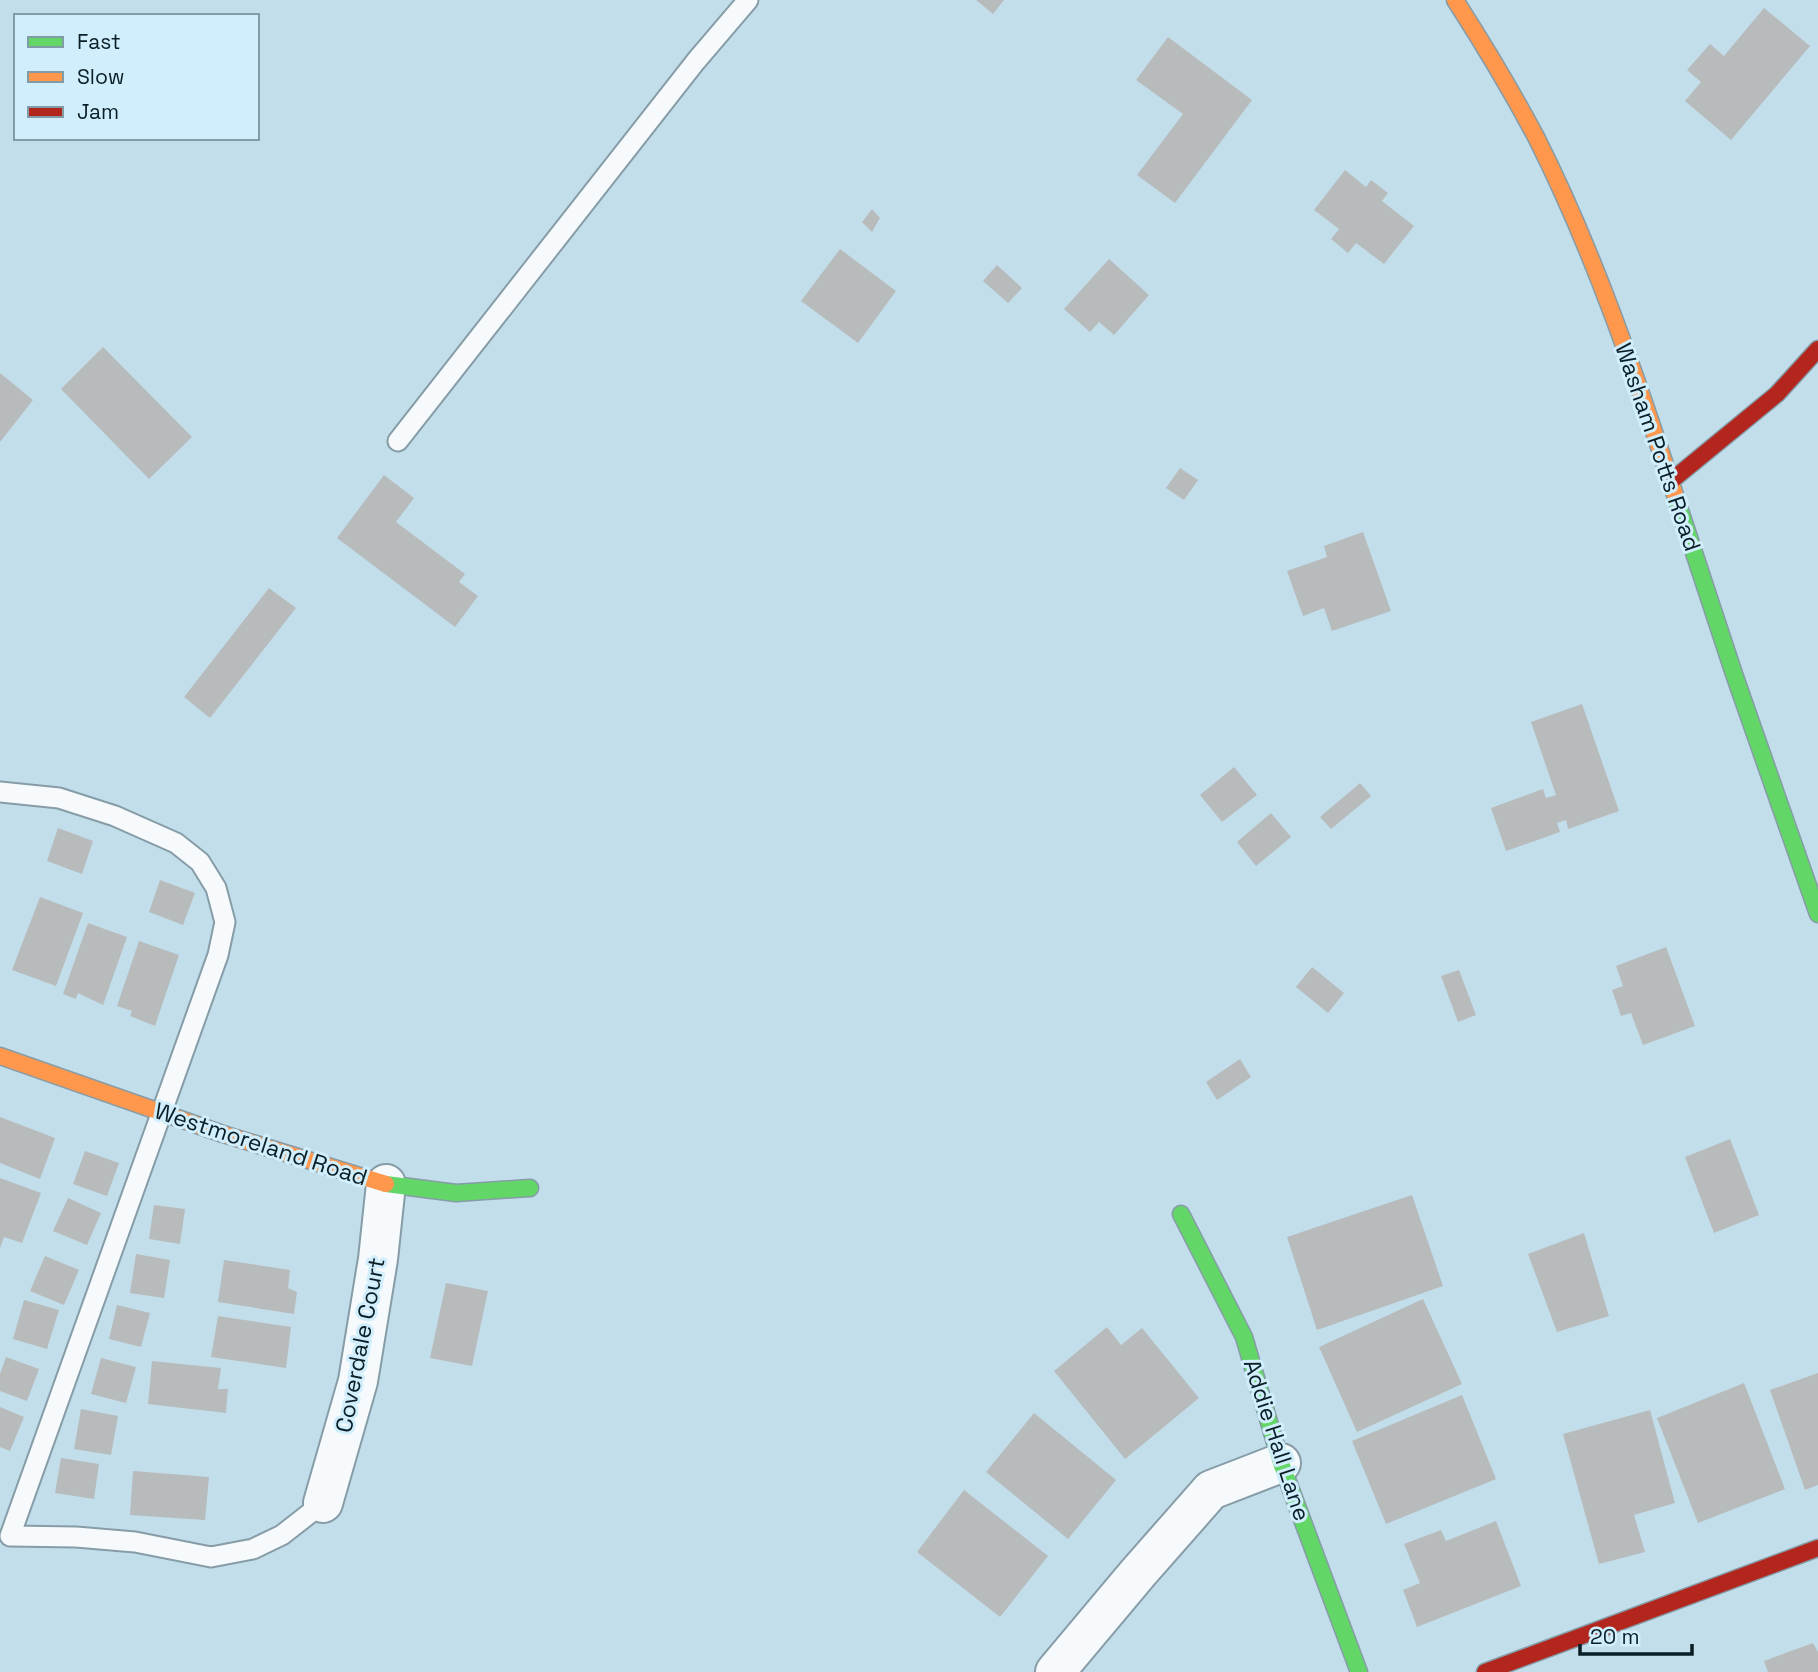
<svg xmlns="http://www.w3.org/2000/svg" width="1818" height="1672" font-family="'Space Grotesk',sans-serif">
<rect width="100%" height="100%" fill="#c3deeb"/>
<path fill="#b7bbbc" d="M976 0H1004L993 14Z
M1764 8 1810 46 1731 140 1685 101 1701 82 1687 70 1710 44 1724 56Z
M1168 37 1252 100 1175 203 1137 175 1183 114 1136 80Z
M1345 170 1366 187 1371 180 1388 193 1382 201 1414 226 1384 264 1356 243 1348 253 1331 239 1339 229 1314 210Z
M872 209 880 218 872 232 862 222Z
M840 249 896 291 858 343 801 301Z
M1109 259 1149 295 1114 335 1099 322 1090 332 1064 309Z
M997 265 1022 288 1008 303 983 281Z
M103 347 192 437 149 479 61 389Z
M0 373 33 400 0 442Z
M1180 468 1198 480 1184 500 1166 488Z
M384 475 414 498 396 522 465 574 459 582 478 596 455 627 337 538Z
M1363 532 1391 611 1332 631 1324 608 1303 616 1287 571 1327 557 1324 546Z
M269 588 296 608 210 718 184 697Z
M1582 704 1619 811 1568 829 1566 820 1557 823 1560 832 1506 851 1491 808 1543 789 1546 798 1556 795 1531 722Z
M1234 767 1257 795 1222 822 1200 795Z
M1360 783 1371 796 1331 829 1320 817Z
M1271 813 1291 837 1256 866 1237 842Z
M58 828 93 841 82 874 47 861Z
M160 880 195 893 183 925 149 912Z
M40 897 83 913 56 986 12 970Z
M88 923 127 937 103 1005 78 993 76 999 63 994Z
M139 941 179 955 155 1026 130 1016 132 1011 117 1006Z
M1666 947 1695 1026 1643 1045 1631 1013 1621 1016 1612 990 1623 986 1616 966Z
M1312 967 1344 993 1328 1013 1296 987Z
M1459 970 1476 1015 1458 1022 1441 976Z
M1240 1059 1251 1077 1217 1100 1206 1082Z
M0 1117 55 1138 40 1179 0 1163Z
M1730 1139 1759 1215 1714 1233 1685 1157Z
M85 1151 119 1163 107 1196 73 1184Z
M0 1178 41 1193 22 1243 4 1237 0 1248Z
M1412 1195 1443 1286 1317 1330 1287 1237Z
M68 1198 101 1213 87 1245 53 1231Z
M154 1205 185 1209 180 1244 149 1239Z
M1584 1233 1609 1316 1557 1332 1528 1254Z
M136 1254 170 1260 164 1298 130 1293Z
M45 1256 79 1270 64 1305 30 1291Z
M224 1260 290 1270 288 1288 297 1292 294 1314 218 1302Z
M446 1283 488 1291 472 1366 430 1358Z
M1423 1299 1462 1384 1357 1432 1319 1347Z
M24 1300 59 1310 47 1349 13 1339Z
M117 1305 150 1313 141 1347 109 1339Z
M218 1316 291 1327 286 1368 211 1357Z
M1107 1327 1121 1345 1142 1328 1199 1398 1125 1459 1054 1371Z
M6 1357 39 1369 27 1401 0 1391V1374Z
M101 1358 136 1367 126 1403 91 1394Z
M152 1361 221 1368 218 1389H228L226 1413 148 1404Z
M1818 1373V1485L1805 1490 1770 1390Z
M1744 1383 1785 1489 1698 1523 1657 1418Z
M1462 1395 1496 1479 1386 1524 1352 1441Z
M0 1407 24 1417 10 1451 0 1447Z
M81 1409 118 1416 111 1455 74 1449Z
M1650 1410 1675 1503 1634 1515 1645 1552 1599 1564 1563 1434Z
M1034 1413 1116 1480 1068 1539 986 1472Z
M61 1458 99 1464 94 1499 55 1493Z
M133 1471 209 1477 205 1520 130 1515Z
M964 1490 1048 1556 1000 1617 917 1552Z
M1496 1521 1521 1586 1417 1627 1403 1590 1420 1583 1404 1544 1441 1530 1446 1541Z
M1813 1643 1818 1652V1672H1768L1764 1661Z"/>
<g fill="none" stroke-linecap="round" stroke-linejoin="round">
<defs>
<path id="lane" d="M398 441 696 61 748 0
M0 792 59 798 115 816 176 843 200 862 216 888 225 922 218 955 10 1536 76 1537 135 1542 211 1557 253 1549 282 1535 323 1503"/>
<path id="street" d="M323 1503 358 1381 378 1259 386 1184
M1055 1672 1138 1573 1211 1490 1281 1463"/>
<path id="fast" d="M1676 498 1734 674 1818 914
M386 1184 456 1193 530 1188
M1181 1214 1244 1337 1281 1463 1359 1672"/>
<path id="slow" d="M1455 0C1484 45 1511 90 1536 137 1594 252 1636 376 1676 498
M0 1056 223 1134 386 1184"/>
<path id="jam" d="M1671 481 1777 394 1818 349
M1485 1672 1818 1548"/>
</defs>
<use href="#lane" stroke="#869ca6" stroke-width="23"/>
<use href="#street" stroke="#869ca6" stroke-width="42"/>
<use href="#fast" stroke="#869ca6" stroke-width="19"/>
<use href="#slow" stroke="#869ca6" stroke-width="19"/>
<use href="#jam" stroke="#869ca6" stroke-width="19"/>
<use href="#lane" stroke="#f6fafc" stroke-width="19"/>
<use href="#street" stroke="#f6fafc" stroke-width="38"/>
<use href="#fast" stroke="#63d668" stroke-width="16"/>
<use href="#slow" stroke="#ff974d" stroke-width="16"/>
<use href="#jam" stroke="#b3261e" stroke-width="16"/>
</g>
<g text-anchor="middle" stroke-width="6" stroke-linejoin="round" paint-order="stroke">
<g font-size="23" fill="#0a1e26" stroke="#d1eefd">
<text transform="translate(1658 447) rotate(71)" y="8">Washam Potts Road</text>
<text transform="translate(261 1144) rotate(18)" y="8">Westmoreland Road</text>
<text transform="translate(360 1345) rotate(-79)" y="8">Coverdale Court</text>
<text transform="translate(1277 1440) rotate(72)" y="8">Addie Hall Lane</text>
</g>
</g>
<rect x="14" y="14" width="245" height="126" fill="#d1eefd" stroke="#819ba7" stroke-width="2"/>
<rect x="28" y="37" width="35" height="10" fill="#63d668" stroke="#819ba7" stroke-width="2"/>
<text x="77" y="49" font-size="21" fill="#0a1e26">Fast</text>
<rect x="28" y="72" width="35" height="10" fill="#ff974d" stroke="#819ba7" stroke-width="2"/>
<text x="77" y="84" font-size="21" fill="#0a1e26">Slow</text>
<rect x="28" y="107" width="35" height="10" fill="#b3261e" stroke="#819ba7" stroke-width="2"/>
<text x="77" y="119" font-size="21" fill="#0a1e26">Jam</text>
<path d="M1580 1644v10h112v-10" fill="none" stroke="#0a1e26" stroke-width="3.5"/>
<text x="1590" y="1644" font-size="21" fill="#0a1e26" stroke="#d1eefd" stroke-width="5" paint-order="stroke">20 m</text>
</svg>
